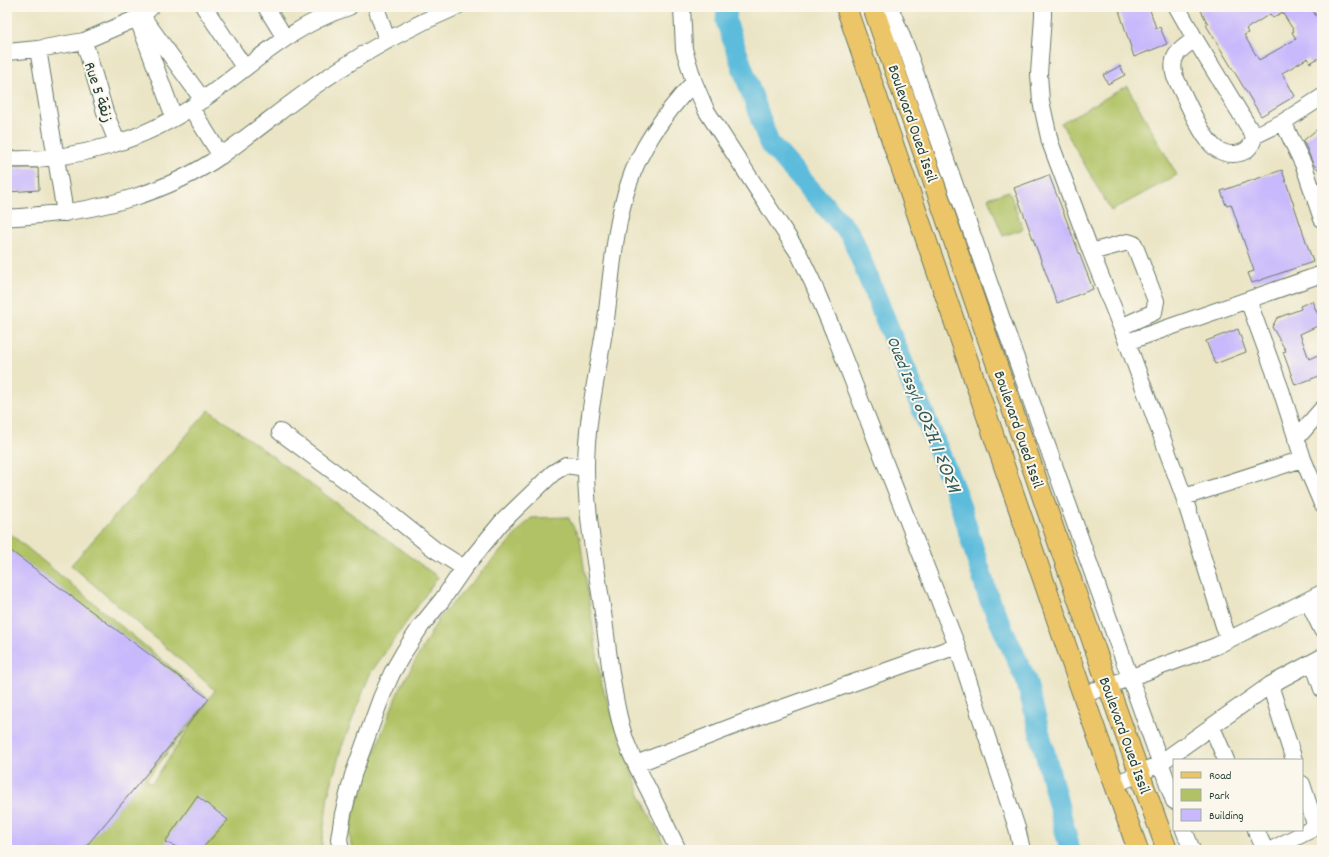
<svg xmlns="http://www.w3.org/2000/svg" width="1329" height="857" font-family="Dekko,'Playpen Sans Arabic','Noto Sans Tifinagh',sans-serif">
<rect width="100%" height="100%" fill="#fbf7ec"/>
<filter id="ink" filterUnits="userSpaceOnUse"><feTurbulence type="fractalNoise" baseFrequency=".025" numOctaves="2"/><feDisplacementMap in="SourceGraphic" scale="8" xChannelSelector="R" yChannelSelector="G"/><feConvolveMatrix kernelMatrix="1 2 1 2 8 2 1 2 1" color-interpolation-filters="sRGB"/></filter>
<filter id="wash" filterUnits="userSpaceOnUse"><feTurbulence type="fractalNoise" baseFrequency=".012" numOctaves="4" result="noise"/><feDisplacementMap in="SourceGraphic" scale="16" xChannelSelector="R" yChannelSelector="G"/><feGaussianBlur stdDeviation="0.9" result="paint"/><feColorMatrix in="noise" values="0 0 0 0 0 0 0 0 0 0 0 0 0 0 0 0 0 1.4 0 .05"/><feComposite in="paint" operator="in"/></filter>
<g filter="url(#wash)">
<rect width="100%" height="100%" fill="#ebe5c6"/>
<path fill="#b0c265" stroke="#68804c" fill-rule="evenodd" d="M1127 86 1177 175 1111 211 1061 123Z
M1009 191 1023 229 1003 236 988 198Z
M209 410 438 577 370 674 341 749 328 796 321 850H7V531L209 699 215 690 71 565ZM207 702 152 783 146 780Z
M568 517 580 539 601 682 641 797 667 850H352L349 832 360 789 398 692 439 618 531 518Z"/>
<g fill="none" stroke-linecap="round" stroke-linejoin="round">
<path stroke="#5dbcdc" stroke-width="21" d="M727 7 726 21 769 143 851 235 958 498 988 596 1026 680 1070 850"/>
</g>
<g id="blocks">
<path fill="#c8b8fc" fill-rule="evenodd" d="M1118 7H1149L1156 28 1160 27 1167 44 1134 57Z
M1199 7H1310L1322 24V56L1310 63 1308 58 1282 73 1295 96 1261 116 1206 25 1208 24ZM1282 12 1294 31 1292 32 1296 39 1259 60 1244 35 1248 33 1246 29 1270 14 1273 18Z
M1120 66 1125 75 1108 84 1103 75Z
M1322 125V173L1313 164 1308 152V151L1303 141Z
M7 168H38L39 190 7 192Z
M1282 170 1313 262 1252 283 1248 273 1254 271 1231 204 1226 205 1221 191Z
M1049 175 1093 289 1057 303 1014 188Z
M1312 301 1322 324 1300 334 1309 359 1322 353V375L1295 385 1283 352 1286 351 1272 327 1277 318 1301 309 1300 306Z
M1238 329 1246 352 1215 364 1206 341Z
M7 548 209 699 83 850H7Z
M197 796 228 820 201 850H184L165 842Z"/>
</g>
</g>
<g filter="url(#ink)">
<use href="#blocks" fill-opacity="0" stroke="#667867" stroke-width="1"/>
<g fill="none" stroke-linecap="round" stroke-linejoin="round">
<defs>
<path id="minor" d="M204 7 244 67
M266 7 285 38
M376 7 387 40
M682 7 684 49 694 82 706 110 799 254 812 281 834 333 957 646 1017 828 1022 850
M890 7 907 49 1002 319 1174 801
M1043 7V16L1039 74 1041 101 1050 142 1091 252 1127 342 1184 497 1228 639
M1177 7 1195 39 1254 136 1283 122 1322 97
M137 17 174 117
M144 19 203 100
M1195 39C1179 50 1169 56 1175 77 1185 96 1198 130 1212 145 1218 152 1230 156 1240 153 1248 151 1253 144 1254 136
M84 41 105 112 117 142
M38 49 65 213
M7 52 38 49 84 41 142 16 151 7
M191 108 221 156
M1283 122 1304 166 1322 219
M7 159C75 162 146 140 201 101 250 67 291 25 349 7
M7 217C18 218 29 216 40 215 103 210 169 192 222 155 259 129 295 98 334 73 373 47 413 25 456 7
M1091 252 1128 242 1134 244 1156 301 1154 312 1121 327
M1248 300 1281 390 1303 459 1322 504
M1127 342 1322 274
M280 432 379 505 434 549 464 568
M1296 439 1322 409
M1184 497 1303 459
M1308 601 1322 630
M1313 662 1322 689
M1270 685 1294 760
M1083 695 1216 646 1322 593
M1212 727 1226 760
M636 764 765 714 957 646
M1115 784 1139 774 1160 763 1270 685 1322 657
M1302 784 1316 827
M1184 830 1192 850
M1256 830 1265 850
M341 850 339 839 343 814 353 775 381 698 392 673 404 652 421 626 442 600 464 568 501 523 553 473 566 465 586 468
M678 850C667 827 656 804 644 781 637 766 629 752 624 736 612 696 609 654 603 613 596 565 586 516 586 468 586 418 599 368 606 319 612 274 614 227 629 183 641 145 667 111 694 82
M1271 850 1322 824"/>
<path id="major" d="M846 7 1083 695 1138 850
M873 7 1108 686 1167 850"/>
</defs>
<use href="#minor" stroke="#667867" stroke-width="18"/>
<use href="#major" stroke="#667867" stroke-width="22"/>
<use href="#minor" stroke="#fff" stroke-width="16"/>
<use href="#major" stroke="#ecc569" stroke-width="20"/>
</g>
</g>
<g text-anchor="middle" stroke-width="4" stroke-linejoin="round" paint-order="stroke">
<g font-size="16" fill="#1f3d34" stroke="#fbf7ec">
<text transform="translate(100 92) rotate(72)" y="6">Rue 5 زنقة</text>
<text transform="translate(914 123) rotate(71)" y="6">Boulevard Oued Issil</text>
<text transform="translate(1020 429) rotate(71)" y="6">Boulevard Oued Issil</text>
<text transform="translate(1126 735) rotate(70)" y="6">Boulevard Oued Issil</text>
</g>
<g font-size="17" font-style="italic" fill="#2e5d5e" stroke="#fbf7ec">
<text transform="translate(924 414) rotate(68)" y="6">Oued Issyl ⴰⵙⵉⴼ ⵏ ⵉⵙⵉⵍ</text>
</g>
</g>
<rect width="1329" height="857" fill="none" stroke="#fbf7ec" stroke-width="24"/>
<rect x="1173" y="759" width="130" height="72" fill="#fbf7ec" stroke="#a3ada2"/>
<rect x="1181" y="772" width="20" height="6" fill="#ecc569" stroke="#a3ada2"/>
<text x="1209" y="779" font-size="12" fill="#1f3d34">Road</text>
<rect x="1181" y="789" width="20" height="12" fill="#b0c265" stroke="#a3ada2"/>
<text x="1209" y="799" font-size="12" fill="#1f3d34">Park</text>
<rect x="1181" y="809" width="20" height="12" fill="#c8b8fc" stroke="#a3ada2"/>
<text x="1209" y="819" font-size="12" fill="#1f3d34">Building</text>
</svg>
